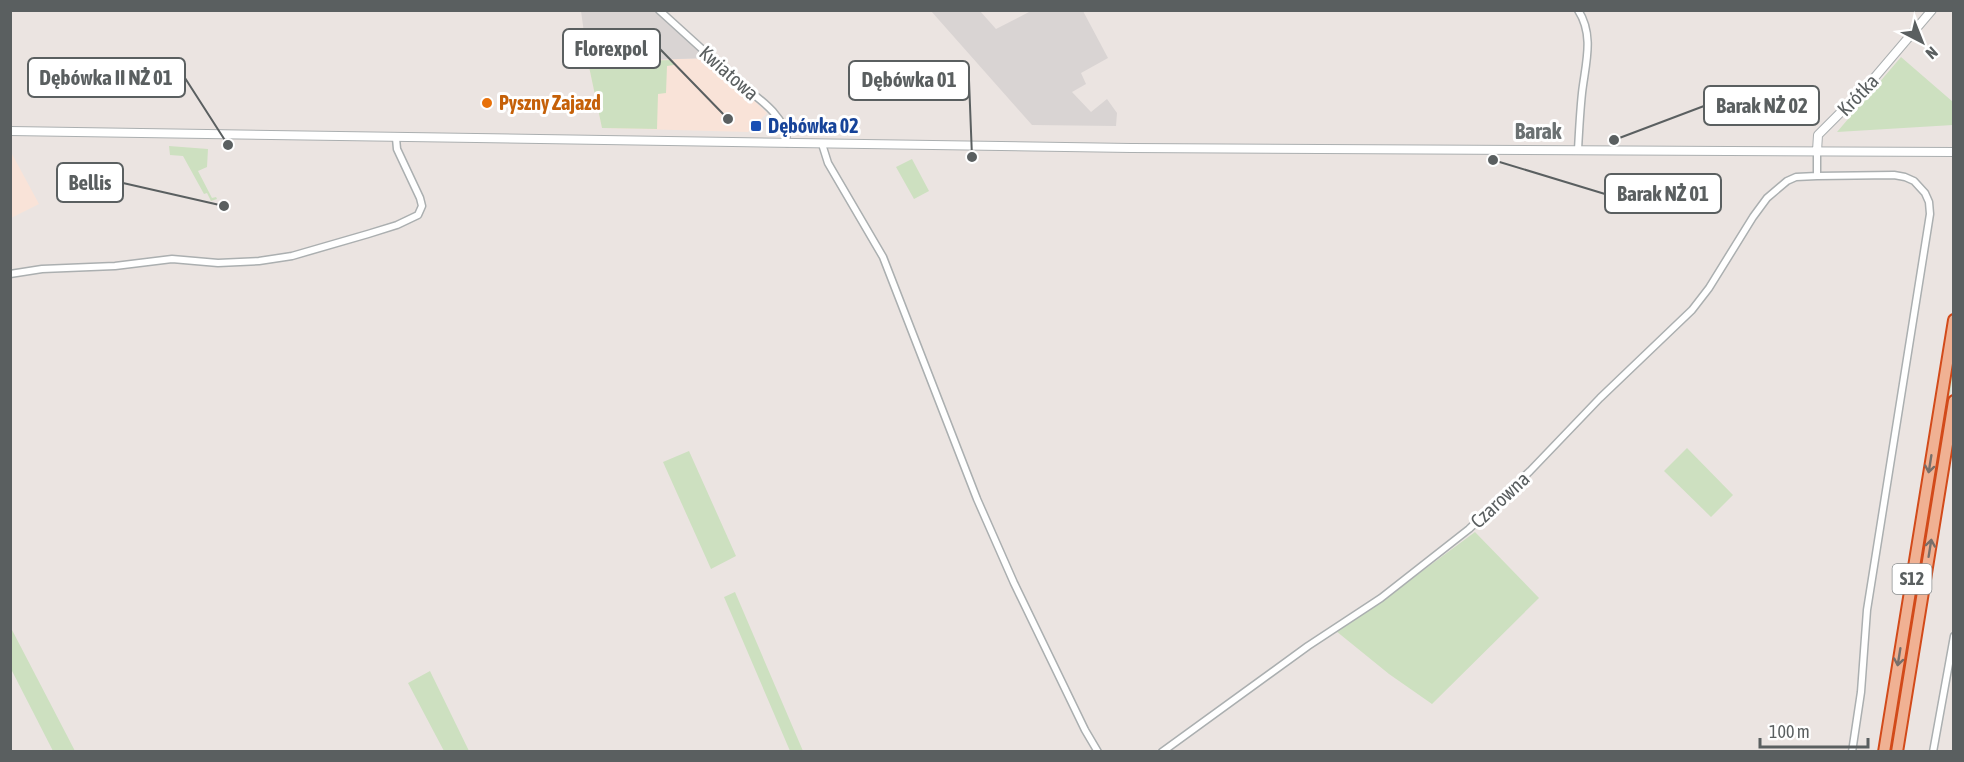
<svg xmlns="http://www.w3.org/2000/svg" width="1964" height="762" font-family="'Asap Condensed',sans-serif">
<rect width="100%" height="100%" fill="#ebe4e1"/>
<path fill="#f9e3d8" d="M709 58 767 113 748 132 602 128 588 62Z
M11 154H12L39 204 11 218Z"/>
<path fill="#d9d4d3" d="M581 11H655L709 58 588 62Z
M931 11H980L996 29 1031 11H1083L1108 58 1081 73 1086 84 1072 92 1091 112 1107 99 1117 113 1116 126 1032 125Z"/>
<path fill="#cde0c0" d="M1901 57 1953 102V125L1837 132Z
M673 60 674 65 667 66 666 93 658 94 657 129 602 128 588 62Z
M169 146 208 149 207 167 198 171 212 198 216 197 217 199 211 201 207 193 204 194 183 156 170 155Z
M912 159 929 191 914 199 896 167Z
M1953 347V375L1894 751 1888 752Z
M1687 448 1733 495 1711 517 1664 471Z
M689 451 736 556 711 569 663 462Z
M1475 532 1539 598 1432 704 1389 674 1336 631 1371 609Z
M735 592 803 751H790L724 597Z
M10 628H11L75 751H53L11 669Z
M430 671 469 751H444L408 683Z"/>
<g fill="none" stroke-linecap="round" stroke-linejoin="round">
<defs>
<path id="minor" d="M659 10 745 88C763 101 787 119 787 143
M1578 10C1595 36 1585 65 1582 93 1580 112 1579 131 1578 150
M822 144 828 163 883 257 977 499 1014 583 1085 730 1098 752
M1817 176V151
M10 274 42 269 115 266 172 259 218 263 259 261 292 256 368 234 397 225 418 215 422 206 420 198 397 149 396 138
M1162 752 1308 646 1381 598 1469 529 1530 471 1600 398 1692 310 1709 288 1753 217 1767 198 1787 181 1796 177 1817 176 1894 175 1905 177 1914 181 1925 193 1929 202 1930 214 1867 610 1861 692 1852 752
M1933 752 1954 636"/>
<path id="tertiary" d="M10 131 1131 148 1954 152
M1817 151 1818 135 1869 84 1932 10"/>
<path id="motorway" d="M1884 752 1954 320
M1897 752 1954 401"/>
</defs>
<use href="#minor" stroke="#abafb0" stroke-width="9"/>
<use href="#tertiary" stroke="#abafb0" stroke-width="10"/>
<use href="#motorway" stroke="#d24a1a" stroke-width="14"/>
<use href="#minor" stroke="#fff" stroke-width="6"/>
<use href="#tertiary" stroke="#fff" stroke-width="8"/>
<use href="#motorway" stroke="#f0b193" stroke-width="10"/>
</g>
<defs><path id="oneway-shaft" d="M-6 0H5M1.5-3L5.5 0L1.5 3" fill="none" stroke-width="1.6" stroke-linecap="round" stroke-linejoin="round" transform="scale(1.5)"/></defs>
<g stroke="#786f6a">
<use href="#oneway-shaft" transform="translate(1930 464) rotate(99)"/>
<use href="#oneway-shaft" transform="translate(1930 548) rotate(-81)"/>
<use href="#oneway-shaft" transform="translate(1899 657) rotate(99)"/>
</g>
<circle fill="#e8710a" stroke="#fff" stroke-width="2" cx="487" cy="103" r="6"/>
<rect fill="#1a4fb4" stroke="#fff" stroke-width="2" x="750" y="120" width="12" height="12" rx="3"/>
<g text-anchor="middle" stroke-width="6" stroke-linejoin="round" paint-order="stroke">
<rect fill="#fff" stroke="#8c8f90" stroke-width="1.5" x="1892.5" y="564" width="39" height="30" rx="4.5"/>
<g font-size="18" font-weight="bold" fill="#5a5f60">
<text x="1912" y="585">S12</text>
</g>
<g font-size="20" fill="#5a5f60" stroke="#fff">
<text transform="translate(729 73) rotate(41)" y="7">Kwiatowa</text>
<text transform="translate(1858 95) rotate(-46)" y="7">Krótka</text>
<text transform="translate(1500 500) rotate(-43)" y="7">Czarowna</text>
</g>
<g font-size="20" font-weight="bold" fill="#c56008" stroke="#fff" text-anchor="start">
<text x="499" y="110">Pyszny Zajazd</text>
</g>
<g font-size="20" font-weight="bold" fill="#164399" stroke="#fff" text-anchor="start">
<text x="768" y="133">Dębówka 02</text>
</g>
<g font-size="22" font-weight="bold" fill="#6b7172" stroke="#fff">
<text x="1538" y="139">Barak</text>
</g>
</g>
<path fill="none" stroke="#5a5f60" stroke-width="2" d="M728 119L660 49M228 145L185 78M972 157L969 80M1614 140L1704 106M224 206L123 183M1493 160L1605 194"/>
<g fill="#5a5f60" stroke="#fff" stroke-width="2">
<circle cx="728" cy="119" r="6"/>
<circle cx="228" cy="145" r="6"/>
<circle cx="972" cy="157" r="6"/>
<circle cx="1614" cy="140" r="6"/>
<circle cx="224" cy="206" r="6"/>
<circle cx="1493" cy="160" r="6"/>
</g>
<g fill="#fff" stroke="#5a5f60" stroke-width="2">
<rect x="563" y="29" width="97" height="39" rx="6"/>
<rect x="28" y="58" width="157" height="39" rx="6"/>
<rect x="849" y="61" width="120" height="39" rx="6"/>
<rect x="1704" y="86" width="115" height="39" rx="6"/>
<rect x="57" y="163" width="66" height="39" rx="6"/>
<rect x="1605" y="174" width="116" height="39" rx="6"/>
</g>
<g font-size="21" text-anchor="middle" font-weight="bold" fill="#5a5f60">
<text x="611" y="56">Florexpol</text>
<text x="106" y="85">Dębówka II NŻ 01</text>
<text x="909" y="87">Dębówka 01</text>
<text x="1762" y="113">Barak NŻ 02</text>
<text x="90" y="190">Bellis</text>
<text x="1663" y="201">Barak NŻ 01</text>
</g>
<rect width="1964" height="762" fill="none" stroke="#5a5f60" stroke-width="24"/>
<g transform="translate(1922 42) rotate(138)" stroke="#ffffff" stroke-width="4.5" paint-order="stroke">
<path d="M0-4.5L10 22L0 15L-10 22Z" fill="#5a5f60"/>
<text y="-9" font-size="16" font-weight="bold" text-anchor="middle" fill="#5a5f60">N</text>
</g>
<path d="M1760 738v9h108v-9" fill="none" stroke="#5a5f60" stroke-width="3"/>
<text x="1769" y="738" font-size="18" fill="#5a5f60" stroke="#ffffff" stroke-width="4.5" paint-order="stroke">100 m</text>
</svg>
